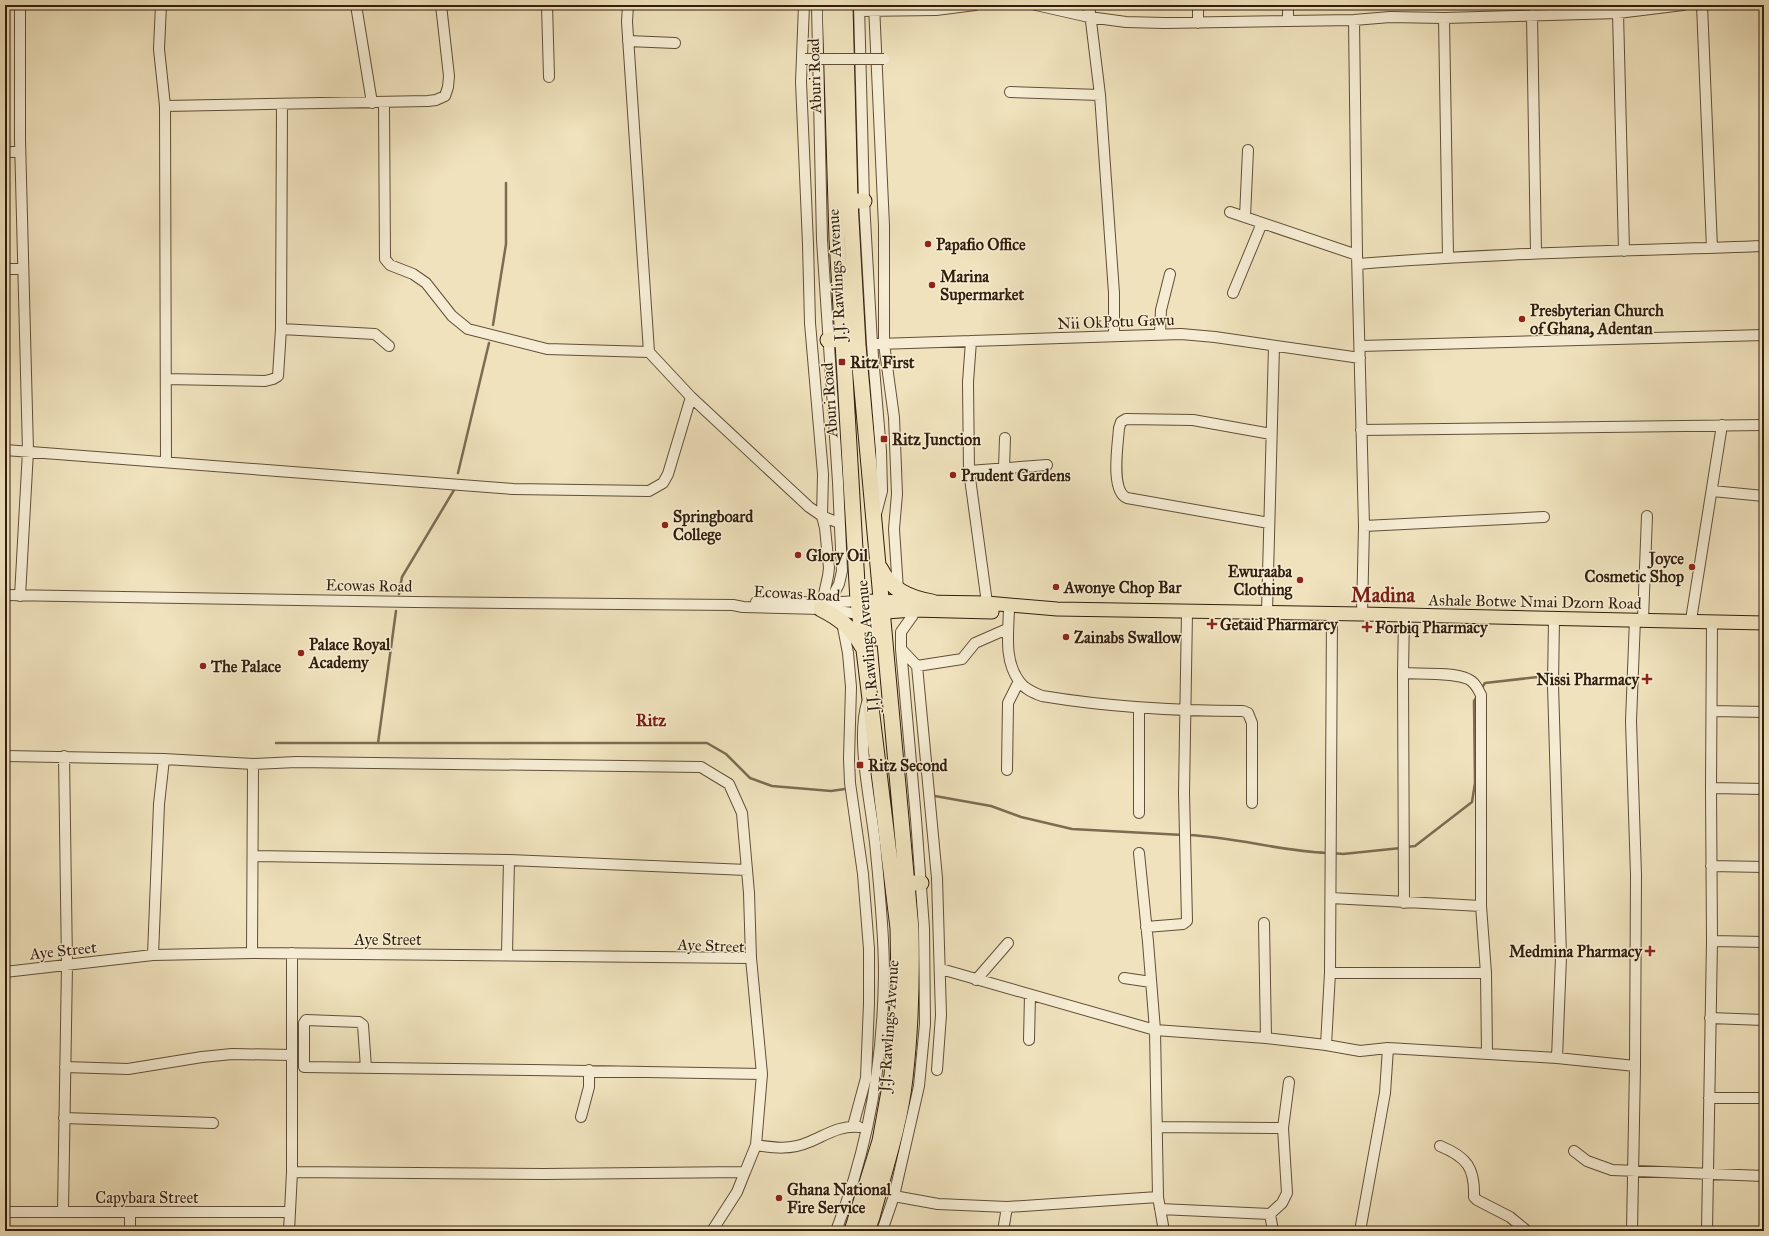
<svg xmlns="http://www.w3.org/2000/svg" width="1769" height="1236" font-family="'IM FELL Great Primer',serif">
<rect width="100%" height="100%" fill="#efe2bc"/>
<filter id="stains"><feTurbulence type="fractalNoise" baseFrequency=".005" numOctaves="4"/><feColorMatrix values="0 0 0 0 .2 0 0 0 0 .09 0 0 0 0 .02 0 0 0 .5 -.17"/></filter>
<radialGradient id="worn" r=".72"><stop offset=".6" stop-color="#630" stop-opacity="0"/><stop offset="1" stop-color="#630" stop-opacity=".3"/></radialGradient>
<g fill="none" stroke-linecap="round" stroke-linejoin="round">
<path stroke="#7d6b52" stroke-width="2.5" d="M493 325 506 244V183
M458 473 489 343
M399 594 402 577 454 490
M1481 689 1485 683 1547 676
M276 743H707L726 754 750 778 772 786 831 791 845 789
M378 743 396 611
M935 796 991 806 1021 817 1072 829 1183 835
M1188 835C1235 837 1280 851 1327 853
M1406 847 1415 846 1472 802 1475 783 1474 701 1478 695
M1332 853 1343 854 1401 848"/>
<defs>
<path id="minor" d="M161 5 159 49 165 106 166 462
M356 5 372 103
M547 5 549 77
M628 5 627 22 649 352 691 397 809 507 822 516 839 523
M804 5 801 82 808 244 810 323 823 474 822 516 825 528 829 568 828 576 822 603
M817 5 822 240 838 482 842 571 839 584 829 603
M859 5 864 201 872 344 881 451 882 491 876 514
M874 5 884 226V344L894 417 897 494 894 529 898 590
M1036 5 1089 17 1126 22 1164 23 1354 20 1390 17 1444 18 1618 13 1683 5
M1089 5 1100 95 1114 293V336
M1288 5V21
M1702 5 1712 248
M859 11 936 10 975 5
M1618 13 1624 251
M1532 15 1536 253
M1444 18 1448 257
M1354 20 1357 255 1364 526 1362 614
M1198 23V5
M628 41 675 43
M1010 92 1100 95
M384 103 385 259 390 265 413 274 426 283 452 316 468 329 547 349 649 352
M165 106 428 101 436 100 445 96 448 87 449 76 441 5
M5 152H20
M1230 212 1357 255
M1245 217 1248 150
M1358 264C1493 253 1628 251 1764 246
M5 269H22
M1233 293 1262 223
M281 329 375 334 389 346
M1160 334 1161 310 1170 274
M971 341 968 382 969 471 987 603
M878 344 1181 334 1215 337 1360 358
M1360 346 1764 335
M166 379 265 381 273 379 278 376 281 329 282 104
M1361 430 1764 425
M5 450 513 489 649 491 663 483 668 474 691 397
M1004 468 1005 438
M969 471 1047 465
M1712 491 1764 496
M1269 523 1127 498C1110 491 1118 444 1119 428L1121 422 1126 419 1193 420 1271 434
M1364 526 1544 517
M5 595 414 602 733 605 743 607 821 609 860 614
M20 596 28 451 20 140V5
M756 602C791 601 824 604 858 601
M1009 605C1009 630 1003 659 1019 681 1024 689 1034 693 1042 696 1109 707 1176 711 1243 711L1248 713 1252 723V803
M1267 612 1274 346
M1404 615 1403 673 1404 903
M1554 618 1553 685 1561 957 1557 1058
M1643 619 1647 516
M1691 620 1722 425
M842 622 848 653 851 687 849 759 850 783 863 874 869 949V1003L866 1078 853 1126
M901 649 917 666 937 878 941 1015 937 1070
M917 666 962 659 975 643 1007 629
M1403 673C1420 674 1454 672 1468 679 1475 682 1478 689 1481 695V906L1486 973 1487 1053
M1139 708V813
M1712 711 1764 712
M5 756 164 759 159 804 153 955
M164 759 253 764 296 762 701 767 729 784 742 813 749 893 751 958
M1007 770 1008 703 1019 681
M1711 788 1764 789
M1139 853 1148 942 1155 1030 1158 1197 1164 1231
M253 856 509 860 747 870
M1711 866 1764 867
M1331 898 1481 906
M1264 923 1266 1038
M1146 927 1183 924 1187 921 1184 793 1187 612
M1712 941 1764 942
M252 953 253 764
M507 954 509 860
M941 969 1155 1030 1266 1038 1326 1045 1360 1051 1388 1048 1557 1058 1635 1066
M5 972 153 955 252 953 751 958 762 1074 756 1145 745 1172 544 1174 292 1172
M1330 973H1486
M1124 978 1151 982
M976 980 1008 943
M1710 1018 1764 1020
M1029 1040 1030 995
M1326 1045 1330 973 1332 613
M65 1067 128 1069 202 1057 232 1054 292 1055
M366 1068 363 1025 359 1022 306 1020 304 1023V1067C457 1069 609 1071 762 1074
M1709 1098H1764
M581 1117 589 1087V1070
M64 1118 213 1123
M1157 1127 1283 1128
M756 1145C774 1148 791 1150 809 1142 826 1135 840 1125 859 1127
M1440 1146C1467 1157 1475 1168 1474 1197L1477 1200 1510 1217 1527 1231
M1574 1151 1587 1161 1612 1170 1764 1176
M894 1196 938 1204 1007 1207 1158 1197
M1160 1209 1270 1214 1282 1203 1287 1193 1283 1128 1289 1082
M63 1211 67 965 64 756
M5 1212H289
M1270 1214 1273 1231
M130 1231V1213
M289 1231 292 1172V953
M712 1231 737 1192 745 1172
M836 1231C868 1149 883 1062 884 974 884 934 880 893 876 853 873 810 855 743 867 703
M882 1231 894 1196 919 1086 925 1024 924 928 916 819 901 649V632L913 615V610
M1003 1231 1007 1207
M1360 1231 1385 1093 1388 1048
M1632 1231 1635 1066 1636 875 1631 721 1635 619
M1707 1231 1712 941 1711 788 1712 621"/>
<path id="major" d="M858 601 987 603 1057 609 1362 614 1764 623
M873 613 913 610 992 612"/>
<path id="highway" d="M830 5 837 239 858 601 898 928 899 989 892 1075 880 1141 852 1231
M845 5 850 201 858 345 911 929C912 979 911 1028 905 1078 900 1125 884 1171 872 1217L867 1231
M850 201H864
M828 340 843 339
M880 568C891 590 909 598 932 602
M858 601C874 612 873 620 876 638
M821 609C839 618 852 628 862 646
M906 883H921"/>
</defs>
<use href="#minor" stroke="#614f38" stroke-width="12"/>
<use href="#major" stroke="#321e0c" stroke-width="15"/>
<use href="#highway" stroke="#321e0c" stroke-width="17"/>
<use href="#minor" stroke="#f5ecd3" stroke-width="10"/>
<use href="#major" stroke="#efe2bc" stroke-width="13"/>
<use href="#highway" stroke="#efe2bc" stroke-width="15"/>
<defs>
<path id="minor-bridge" d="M805 59H884"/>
</defs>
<use href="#minor-bridge" stroke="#614f38" stroke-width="12" stroke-linecap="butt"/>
<use href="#minor-bridge" stroke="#f5ecd3" stroke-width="10"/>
</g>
<g fill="#8f2418" stroke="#f5ecd3" stroke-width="1.5">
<circle cx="928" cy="244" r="4"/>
<circle cx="932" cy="285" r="4"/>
<circle cx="1522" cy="319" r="4"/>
<rect x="838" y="358" width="8" height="8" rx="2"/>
<rect x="880" y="435" width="8" height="8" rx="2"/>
<circle cx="953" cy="475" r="4"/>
<circle cx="665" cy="525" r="4"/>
<circle cx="798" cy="555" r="4"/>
<circle cx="1692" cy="567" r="4"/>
<circle cx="1300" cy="580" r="4"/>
<circle cx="1056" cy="587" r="4"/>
<path d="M1210 618h4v4h4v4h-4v4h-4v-4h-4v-4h4z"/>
<path d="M1365 621h4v4h4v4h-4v4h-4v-4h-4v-4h4z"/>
<circle cx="1066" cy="637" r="4"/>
<circle cx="301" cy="653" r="4"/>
<circle cx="203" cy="666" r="4"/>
<path d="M1645 673h4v4h4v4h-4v4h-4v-4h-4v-4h4z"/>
<rect x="856" y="761" width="8" height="8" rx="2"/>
<path d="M1648 945h4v4h4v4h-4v4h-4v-4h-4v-4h4z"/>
<circle cx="779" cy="1198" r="4"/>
</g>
<g text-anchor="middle" stroke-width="3" stroke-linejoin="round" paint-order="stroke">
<g font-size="16" fill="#321e0c" stroke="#f5ecd3">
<text transform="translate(814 76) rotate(-92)" y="6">Aburi Road</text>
<text transform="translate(836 275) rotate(-93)" y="6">J.J. Rawlings Avenue</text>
<text transform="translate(1116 321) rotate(-2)" y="6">Nii OkPotu Gawu</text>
<text transform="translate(829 400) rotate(-94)" y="6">Aburi Road</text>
<text transform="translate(369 585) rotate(1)" y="6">Ecowas Road</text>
<text transform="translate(797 593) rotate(3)" y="6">Ecowas Road</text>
<text transform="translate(1535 601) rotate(1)" y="6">Ashale Botwe Nmai Dzorn Road</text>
<text transform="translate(867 646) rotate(-95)" y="6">J.J. Rawlings Avenue</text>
<text x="388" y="945">Aye Street</text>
<text transform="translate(711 945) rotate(2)" y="6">Aye Street</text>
<text transform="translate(63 950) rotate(-6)" y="6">Aye Street</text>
<text transform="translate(888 1026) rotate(-86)" y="6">J.J. Rawlings Avenue</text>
<text x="147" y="1203">Capybara Street</text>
</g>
<g font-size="16" font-weight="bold" fill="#321e0c" stroke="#f5ecd3" text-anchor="start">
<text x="936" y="250">Papafio Office</text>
<text x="940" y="282">Marina<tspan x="940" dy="18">Supermarket</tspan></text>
<text x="1530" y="316">Presbyterian Church<tspan x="1530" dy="18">of Ghana, Adentan</tspan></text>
<text x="850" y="368">Ritz First</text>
<text x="892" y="445">Ritz Junction</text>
<text x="961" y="481">Prudent Gardens</text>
<text x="673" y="522">Springboard<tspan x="673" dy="18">College</tspan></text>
<text x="806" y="561">Glory Oil</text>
<text x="1684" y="564" text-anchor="end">Joyce<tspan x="1684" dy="18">Cosmetic Shop</tspan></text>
<text x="1292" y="577" text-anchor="end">Ewuraaba<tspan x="1292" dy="18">Clothing</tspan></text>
<text x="1064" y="593">Awonye Chop Bar</text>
<text x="1220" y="630">Getaid Pharmarcy</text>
<text x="1375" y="633">Forbiq Pharmacy</text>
<text x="1074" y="643">Zainabs Swallow</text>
<text x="309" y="650">Palace Royal<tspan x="309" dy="18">Academy</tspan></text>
<text x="211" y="672">The Palace</text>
<text x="1639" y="685" text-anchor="end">Nissi Pharmacy</text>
<text x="868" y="771">Ritz Second</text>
<text x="1642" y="957" text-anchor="end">Medmina Pharmacy</text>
<text x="787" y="1195">Ghana National<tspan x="787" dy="18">Fire Service</tspan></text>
</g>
<g font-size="17" font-weight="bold" fill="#7a1f14" stroke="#f5ecd3">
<text x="651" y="726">Ritz</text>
</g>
<g font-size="20" font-weight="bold" fill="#7a1f14" stroke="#f5ecd3">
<text x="1383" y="602">Madina</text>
</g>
</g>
<rect width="1769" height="1236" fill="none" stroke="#efe2bc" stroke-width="20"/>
<rect x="6" y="6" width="1757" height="1224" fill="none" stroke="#321e0c" stroke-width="2"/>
<rect x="10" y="10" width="1749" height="1216" fill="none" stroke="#321e0c"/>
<rect width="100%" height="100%" filter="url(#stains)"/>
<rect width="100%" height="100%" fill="url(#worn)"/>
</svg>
